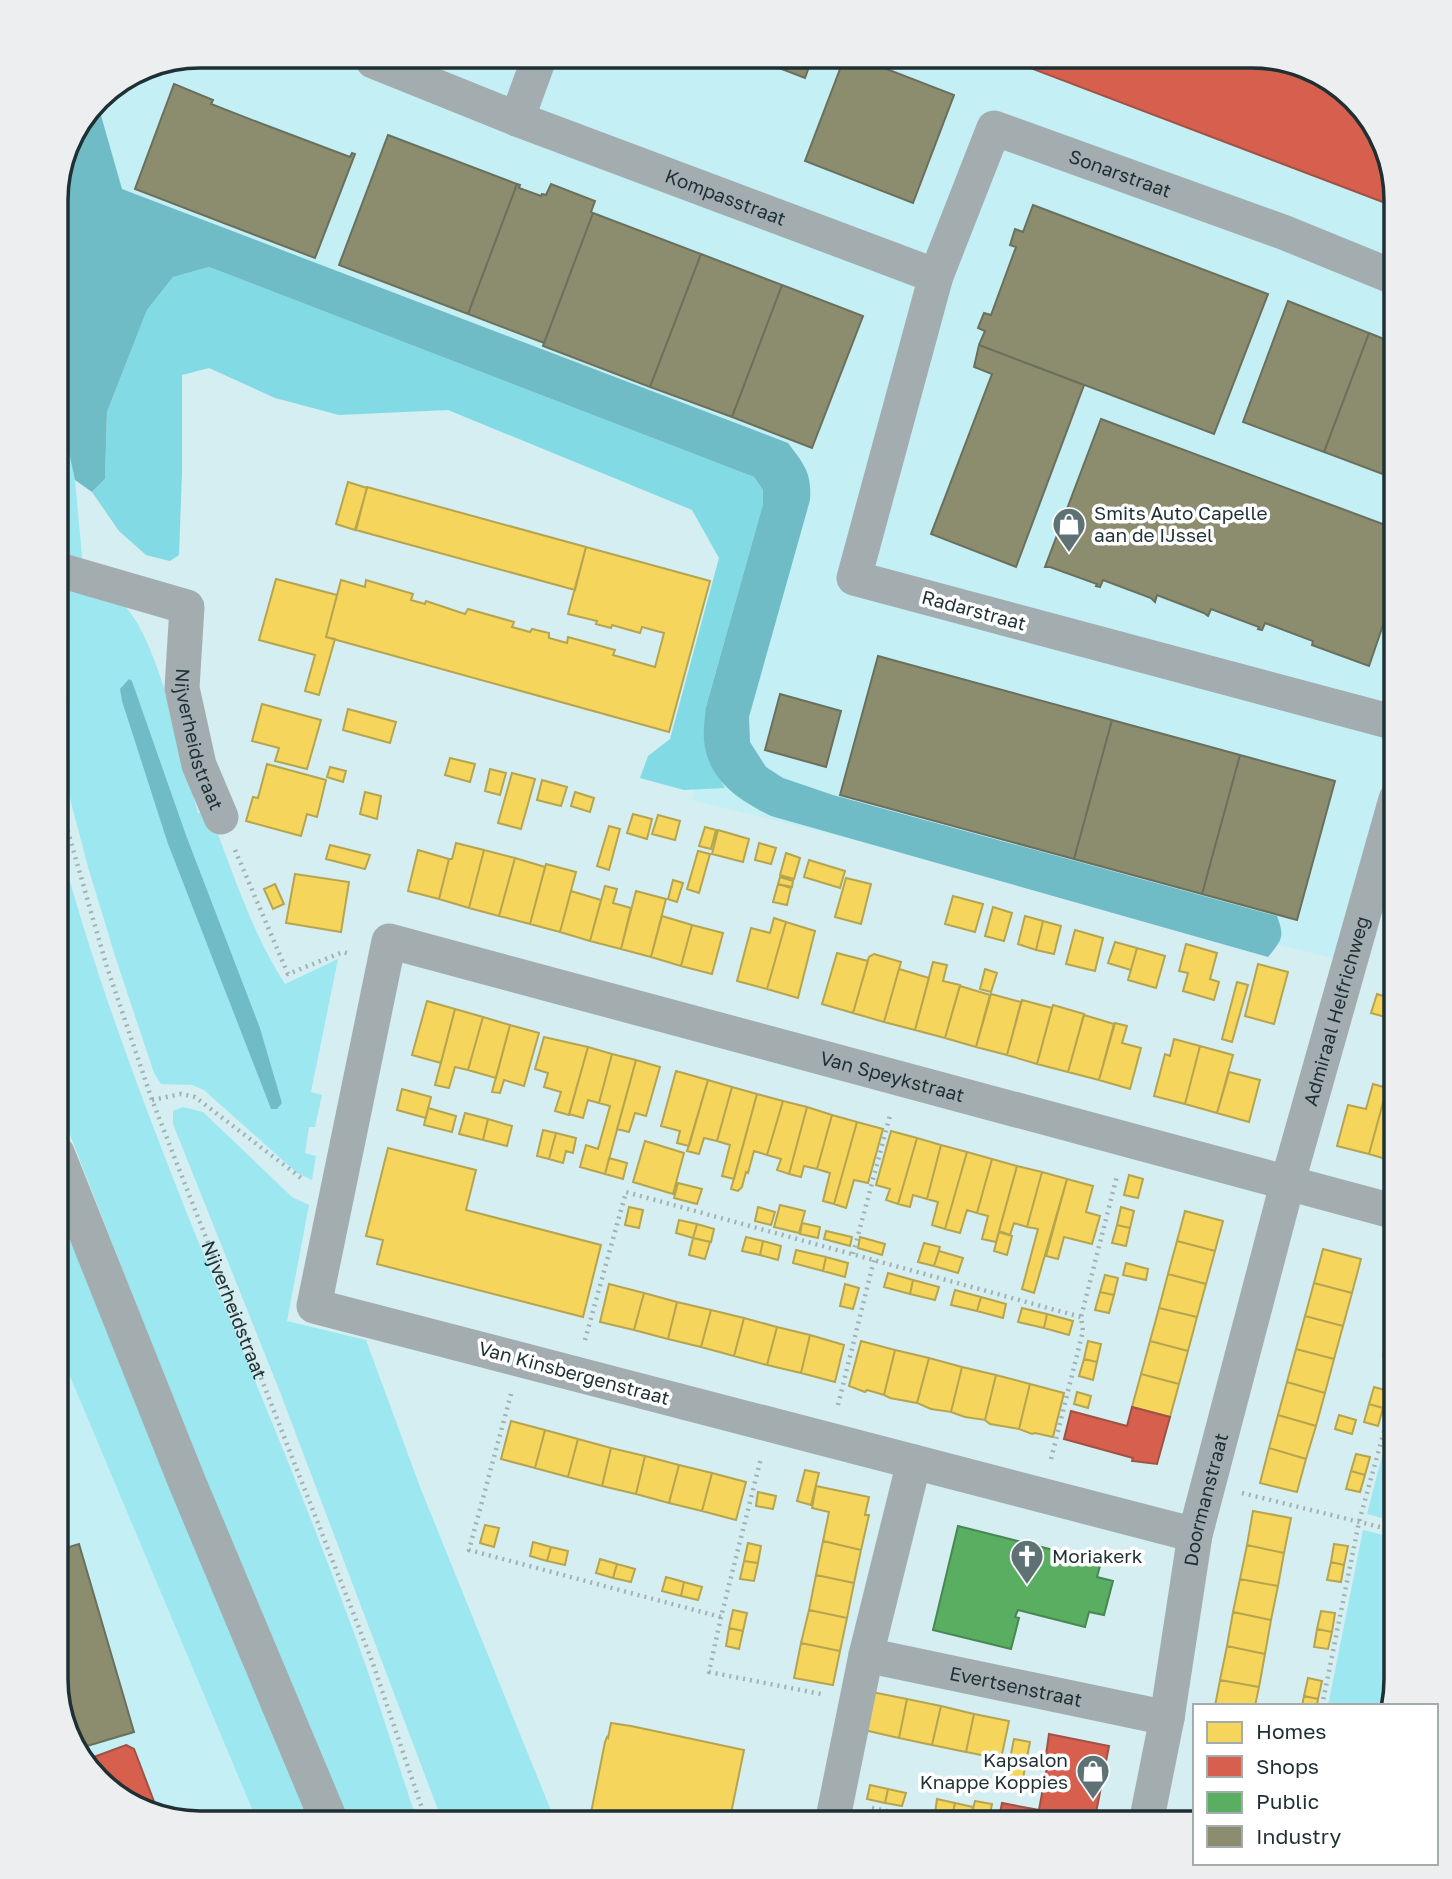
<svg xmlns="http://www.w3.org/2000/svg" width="1452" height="1879" font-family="'Golos Text',sans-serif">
<rect width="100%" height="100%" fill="#d5eef1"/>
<path fill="#c4eff4" d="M200 56H1261L1372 120 1396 200V817L1349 962 692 800 763 490 219 330 71 136 105 92 145 67Z
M56 1221 302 1823H199L128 1804 80 1759 56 1679Z"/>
<path fill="#9de7f0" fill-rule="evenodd" d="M68 146 59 238 66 439 75 480 83 567 56 559V190Z
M56 577C70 583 111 595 121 603 157 631 185 766 198 813L209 811C232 869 251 932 285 984L338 959 311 1092 322 1095 315 1127H309L305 1153 316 1156 312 1180 297 1173 204 1090 192 1085 161 1084 154 1073 116 959 88 867 56 745ZM132 681 186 835 260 1028 282 1103 271 1109 168 844Z
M56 831C128 1104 253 1358 350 1622 375 1688 395 1756 418 1823H346L197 1460 56 1099Z
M183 1107 203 1112 292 1197 309 1205 287 1321 366 1340 420 1487 556 1823H443L280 1392 173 1124V1111Z
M56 1178 315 1823H258L56 1343Z
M1396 1402V1522L1367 1514Z
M1363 1530 1396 1538V1680L1389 1706H1328Z"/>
<path fill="#82dae4" d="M209 267 754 477 763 490V504L706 707 711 764 725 788 684 790 640 778 648 756 670 739 719 558 692 510 448 410 339 415 275 398 209 368 182 375V473L179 555 170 561 146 555 119 531 92 492 105 479 107 412 147 310 173 277Z"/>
<path fill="#6fbcc6" d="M100 112 122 189 788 443C804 464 812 473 810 500L749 717 750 742 766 767 783 778 833 795 1277 916C1285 937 1282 940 1268 957L771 816C739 800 708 781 704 740 703 729 705 717 706 707L763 504V490L754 477 209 267 173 277 147 310 107 412 105 479 92 492 75 480 66 439 60 345 59 238 68 146 71 136 88 114Z
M129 679 132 681 186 835 260 1028 282 1103 277 1109H271L168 844 122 701 120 689Z"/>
<path fill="#f6d55c" stroke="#b5a450" stroke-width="2" d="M348 482 367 488 355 530 336 524Z
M367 487 586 547 575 590 356 530Z
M586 547 710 581 669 732 326 637 341 580 365 587 366 580 413 594 411 600 425 604 426 601 465 614 468 609 514 622 512 627 530 632 532 629 549 633V638L567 643 568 637 615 650 613 655 655 667 664 633 642 627 640 633 612 625 611 628 596 624 597 621 568 614Z
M276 579 337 595 326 637 335 639 319 695 305 691 315 655 259 640Z
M262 704 321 720 307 769 275 761 279 748 252 741Z
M348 709 396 722 390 743 343 730Z
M450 758 475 764 470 782 445 775Z
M267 764 326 780 317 817 307 814 301 836 246 821 253 797 258 798Z
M330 767 346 771 343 782 327 777Z
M490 769 506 773 500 795 485 791Z
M512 773 535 779 521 829 498 823Z
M542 780 567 787 561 806 537 800Z
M365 792 381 796 377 819 360 814Z
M575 792 594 798 590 812 571 806Z
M633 814 652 819 647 839 627 833Z
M658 815 680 821 675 840 652 834Z
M609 826 620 829 609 870 597 866Z
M705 827 716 830 711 849 699 846Z
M718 830 749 839 743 862 712 854Z
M456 843 484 850 469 908 439 899 449 859H452Z
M759 843 776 848 771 864 755 860Z
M330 845 370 855 365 869 326 859Z
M418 850 449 859 439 899 408 891Z
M484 850 515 858 499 916 469 908Z
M698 851 710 854 699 893 687 889Z
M786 853 800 858 794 879 780 875Z
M515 858 545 867 530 924 499 916Z
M809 860 845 871 840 888 804 877Z
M546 864 576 872 560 932 530 924Z
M295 874 349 882 341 932 286 923Z
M780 877 793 881 792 887 778 884Z
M846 878 871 884 861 924 835 917Z
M673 880 683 883 677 902 668 899Z
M275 884 284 904 273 909 264 889Z
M778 884 791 888 787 905 773 902Z
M605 886 617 889 613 903 631 908 621 949 590 941Z
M571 891 601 900 590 941 560 932Z
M636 891 666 899 651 957 621 949Z
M953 896 983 904 975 932 945 924Z
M993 907 1012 913 1004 941 985 936Z
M662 916 692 925 681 966 651 957Z
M1025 916 1043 921 1036 950 1018 944Z
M774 918 786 922 767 989 737 981 751 928 770 933Z
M1043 921 1061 926 1054 954 1036 950Z
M786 922 815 931 798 998 767 989Z
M692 925 723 933 712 974 681 966Z
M1075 930 1103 938 1095 971 1066 964Z
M1115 942 1137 948 1131 970 1108 963Z
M1186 944 1217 953 1210 979 1219 982 1214 1000 1183 991 1188 973 1179 971Z
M1137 948 1165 956 1156 988 1128 980Z
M837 953 868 961 853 1013 822 1004Z
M874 954 901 962 884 1022 853 1013 869 957Z
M933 962 947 965 943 981 960 985 945 1038 915 1030Z
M1258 964 1288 972 1274 1024 1245 1016Z
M899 969 929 978 915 1030 884 1022Z
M985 969 997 973 991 992 980 989Z
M1237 982 1248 985 1232 1042 1222 1039Z
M960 986 990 995 976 1047 945 1038Z
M991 994 1021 1002 1007 1055 976 1047Z
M1377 994 1396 1000V1020L1371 1013Z
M1022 1000 1052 1008 1037 1064 1007 1055Z
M427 1001 455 1009 441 1063 412 1055Z
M1053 1005 1084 1014 1068 1072 1037 1064Z
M455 1009 483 1017 468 1070 455 1067 449 1088 435 1085Z
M1084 1015 1114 1024 1099 1080 1068 1072Z
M483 1017 510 1025 496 1078 468 1070Z
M1115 1023 1127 1026 1122 1043 1141 1048 1130 1089 1099 1080Z
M510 1025 539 1033 524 1086 504 1080 500 1093 492 1092Z
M544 1037 588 1047 569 1115 555 1111 561 1092 544 1087 548 1073 535 1069Z
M1174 1039 1200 1046 1185 1104 1154 1096 1165 1054 1170 1056Z
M1200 1046 1233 1055 1217 1113 1185 1104Z
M588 1047 612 1054 599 1103 588 1100 583 1118 569 1114Z
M612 1054 636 1060 605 1174 580 1167 586 1145 598 1149 610 1106 599 1103Z
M636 1060 660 1067 646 1116 635 1113 629 1132 617 1129Z
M676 1071 708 1080 689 1146 677 1143 680 1131 661 1126Z
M1229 1072 1260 1080 1249 1122 1217 1113Z
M708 1080 732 1087 717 1141 704 1138 699 1154 687 1151Z
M1373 1084 1387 1088 1369 1154 1337 1146 1348 1105 1366 1109Z
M732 1087 757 1094 734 1179 722 1176 730 1145 717 1141Z
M1387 1088 1396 1091V1162L1369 1154Z
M402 1089 431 1097 426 1118 397 1110Z
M757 1094 783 1101 767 1155 754 1151 748 1173 746 1172 742 1187 738 1191 731 1189Z
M783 1101 807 1107 789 1174 777 1170 781 1159 767 1155Z
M807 1107 832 1115 817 1169 804 1166 801 1177 789 1174Z
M428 1108 456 1116 452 1132 424 1125Z
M465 1113 488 1119 483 1140 459 1134Z
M832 1115 857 1122 834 1204 823 1201 830 1173 817 1169Z
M488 1119 512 1126 507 1146 483 1140Z
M857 1122 883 1129 868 1183 854 1180 846 1208 834 1204Z
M543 1130 556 1133 549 1159 537 1156Z
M891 1131 917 1138 898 1204 886 1200 890 1189 876 1185Z
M556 1133 576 1138 573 1153 566 1151 563 1163 549 1159Z
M917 1138 941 1145 927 1199 913 1195 910 1207 898 1204Z
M645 1141 684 1153 673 1194 633 1182Z
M941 1145 967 1152 945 1229 932 1225 938 1202 927 1199Z
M388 1148 476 1170 466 1210 601 1245 583 1317 377 1264 383 1240 366 1236Z
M967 1152 992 1159 977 1213 967 1210 960 1233 945 1229Z
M609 1158 627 1163 623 1179 605 1174Z
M992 1159 1017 1166 996 1242 982 1239 988 1216 977 1213Z
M1017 1166 1042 1172 1027 1227 1014 1223 1010 1235 999 1231Z
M1042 1172 1067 1179 1034 1293 1022 1289 1038 1229 1027 1227Z
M1129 1175 1143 1179 1138 1198 1124 1195Z
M1067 1179 1093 1186 1086 1212 1100 1216 1092 1244 1064 1237 1058 1259 1046 1256Z
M678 1183 702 1189 697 1204 674 1198Z
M780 1205 805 1211 799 1233 774 1227Z
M629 1207 643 1210 639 1228 625 1225Z
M758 1207 775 1212 771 1225 755 1221Z
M1121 1207 1134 1211 1130 1228 1117 1225Z
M1185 1211 1223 1221 1215 1251 1177 1241Z
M679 1220 697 1224 693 1238 676 1233Z
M802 1223 820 1227 818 1238 800 1234Z
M697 1224 714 1229 711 1242 693 1238Z
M1117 1225 1130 1228 1126 1246 1112 1243Z
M826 1231 852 1237 850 1246 824 1239Z
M999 1232 1012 1236 1007 1255 994 1251Z
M746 1237 763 1241 760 1255 742 1251Z
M860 1237 885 1244 882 1255 858 1248Z
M693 1238 710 1242 705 1259 689 1255Z
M763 1241 781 1246 778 1260 760 1255Z
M1177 1241 1215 1251 1206 1284 1168 1274Z
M924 1243 940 1247 934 1266 918 1262Z
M1323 1249 1361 1259 1352 1293 1314 1283Z
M796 1250 826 1257 823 1271 793 1263Z
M939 1251 963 1258 958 1273 934 1266Z
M826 1257 848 1263 845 1277 823 1271Z
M1126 1263 1148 1269 1146 1280 1123 1275Z
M888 1273 913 1280 910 1294 884 1287Z
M1168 1274 1206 1284 1197 1317 1159 1308Z
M1105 1275 1118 1278 1114 1295 1100 1292Z
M913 1280 939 1287 935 1300 910 1294Z
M1314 1283 1352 1293 1343 1326 1305 1316Z
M609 1284 644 1293 634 1330 600 1322Z
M845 1284 859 1288 853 1309 840 1306Z
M955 1290 981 1297 977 1311 951 1305Z
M1100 1292 1114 1295 1109 1313 1095 1310Z
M644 1293 677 1302 668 1339 634 1330Z
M981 1297 1006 1304 1003 1318 977 1311Z
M677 1302 711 1310 701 1347 668 1339Z
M1022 1308 1047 1314 1044 1328 1018 1322Z
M1159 1308 1197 1317 1188 1351 1150 1341Z
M711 1310 744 1318 734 1356 701 1347Z
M1047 1314 1073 1321 1069 1335 1044 1328Z
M1305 1316 1343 1326 1334 1359 1296 1349Z
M744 1318 777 1327 767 1365 734 1356Z
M1392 1321 1396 1322V1341L1387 1338Z
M777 1327 810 1335 801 1373 767 1365Z
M810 1335 844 1345 835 1382 801 1373Z
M1387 1338 1396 1341V1359L1383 1356Z
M861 1341 895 1350 884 1395 867 1390 865 1392 849 1386Z
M1088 1341 1101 1344 1097 1362 1084 1359Z
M1150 1341 1188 1351 1179 1384 1141 1374Z
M1296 1349 1334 1359 1325 1393 1287 1382Z
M895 1350 929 1358 917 1403 890 1398 884 1395Z
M929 1358 962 1367 951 1412 931 1409 917 1403Z
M1084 1359 1097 1362 1093 1380 1079 1376Z
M962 1367 996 1375 985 1420 965 1417 951 1412Z
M1141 1374 1179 1384 1170 1417 1132 1407Z
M996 1375 1030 1384 1019 1429 990 1424 985 1420Z
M1287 1382 1325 1393 1316 1426 1278 1415Z
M1030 1384 1064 1393 1053 1437 1035 1433 1032 1434 1019 1429Z
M1374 1387 1388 1391 1383 1408 1369 1404Z
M1077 1392 1091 1396 1088 1408 1074 1404Z
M1369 1404 1383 1408 1378 1426 1364 1422Z
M1278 1415 1316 1426 1306 1459 1269 1448Z
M1339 1415 1356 1420 1352 1434 1335 1429Z
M511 1421 545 1430 535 1468 501 1459Z
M545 1430 578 1439 568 1477 535 1468Z
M578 1439 611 1448 602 1486 568 1477Z
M611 1448 645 1456 636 1494 602 1486Z
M1269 1448 1306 1459 1297 1492 1260 1483Z
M1356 1454 1370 1457 1365 1475 1351 1471Z
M645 1456 679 1465 669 1503 636 1494Z
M679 1465 712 1473 702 1511 669 1503Z
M805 1470 819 1473 811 1505 797 1501Z
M1351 1471 1365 1475 1360 1492 1346 1489Z
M712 1473 746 1482 736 1520 702 1511Z
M816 1486 869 1497 865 1515H869L861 1550 823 1541 829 1512 812 1508Z
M758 1492 776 1496 773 1509 756 1506Z
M1253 1511 1291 1518 1284 1553 1247 1545Z
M485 1525 499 1528 494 1547 480 1543Z
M823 1541 861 1550 854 1583 816 1575Z
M533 1542 551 1547 547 1561 530 1556Z
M748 1543 761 1546 758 1563 744 1561Z
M1334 1544 1348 1546 1344 1565 1331 1562Z
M1247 1545 1284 1553 1278 1586 1240 1579Z
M551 1547 568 1551 565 1565 547 1561Z
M600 1559 617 1564 613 1578 596 1573Z
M744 1561 758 1563 754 1581 740 1579Z
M1331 1562 1344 1565 1341 1582 1327 1580Z
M617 1564 635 1569 631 1582 613 1578Z
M816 1575 854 1583 847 1618 809 1610Z
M666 1577 684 1582 681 1596 662 1591Z
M1240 1579 1278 1586 1271 1620 1233 1612Z
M684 1582 702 1587 698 1600 681 1596Z
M733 1610 747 1613 743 1631 729 1628Z
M809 1610 847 1618 840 1651 801 1643Z
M1321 1611 1335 1613 1332 1632 1317 1629Z
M1233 1612 1271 1620 1265 1654 1227 1646Z
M729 1628 743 1631 739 1649 726 1646Z
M1317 1629 1332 1632 1328 1649 1314 1647Z
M801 1643 840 1651 833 1685 794 1678Z
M1227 1646 1265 1654 1259 1687 1220 1680Z
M1308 1678 1322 1681 1318 1699 1304 1696Z
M1220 1680 1259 1687 1255 1706H1215Z
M872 1692 907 1699 899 1738 864 1730Z
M1304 1696 1318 1699 1317 1706H1302Z
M907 1699 941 1706 932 1745 899 1738Z
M941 1706 974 1714 966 1752 932 1745Z
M974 1714 1009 1721 1001 1759 966 1752Z
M611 1723 631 1726 744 1750 729 1823H589L605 1742 607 1737 608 1738Z
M1014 1739 1030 1742 1025 1767 1009 1764Z
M1009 1764 1025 1767 1021 1792 1005 1789Z
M870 1785 888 1789 885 1803 867 1799Z
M888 1789 906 1793 902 1806 885 1803Z
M937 1799 955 1803 952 1817 935 1813Z
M975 1801 992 1804 988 1823 970 1821Z
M955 1803 973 1807 970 1821 952 1817Z
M847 1815 883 1823H846Z"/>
<path fill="#d6604d" stroke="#9f5245" stroke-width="2" d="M999 56H1261L1324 75 1372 120 1396 200V207Z
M1132 1407 1170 1417 1157 1464 1132 1461 1133 1458 1064 1439 1071 1411 1127 1426Z
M1049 1734 1109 1746 1094 1823H998L1002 1803 1039 1810 1049 1755H1046Z
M126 1745 134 1749 158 1812 128 1804 83 1761Z"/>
<path fill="#5aae61" stroke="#488853" stroke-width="2" d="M958 1526 1101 1562 1097 1577 1113 1581 1104 1615 1089 1612 1085 1627 1018 1610 1015 1617 1019 1618 1011 1649 933 1630Z"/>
<path fill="#8c8c6e" stroke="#6b705c" stroke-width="2" d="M748 56H813L805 78Z
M845 56H853L954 95 913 203 805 161Z
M174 84 213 100 211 104 260 123 350 157 352 153 355 154 315 258 135 189Z
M388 135 517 184 468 314 339 265Z
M517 184 520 185 519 188 541 196 542 194 546 195 551 184 595 201 591 212 593 213 544 343 468 314Z
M1033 205 1268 294 1214 434 979 345 985 331 978 328 984 313 991 315 1016 247 1010 245 1015 229 1023 232Z
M593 213 701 254 650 387 543 346Z
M701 254 782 285 732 417 650 387Z
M782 285 863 316 812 448 732 417Z
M1288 301 1369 333 1324 452 1243 422Z
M1369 333 1396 344V479L1324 452Z
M979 345 1084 385 1016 567 931 534 992 374 974 367Z
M1101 419 1396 529V587L1369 666 1312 645 1313 641 1265 623 1262 630 1258 629 1259 627 1211 609 1208 616 1204 613 1157 595 1155 602 1151 598 1103 580 1100 587 1096 586 1097 584 1050 567H1045Z
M878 656 1112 720 1074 859 840 795Z
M780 694 841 711 826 767 765 750Z
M1112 720 1240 755 1202 894 1074 859Z
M1240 755 1335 781 1297 920 1202 894Z
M79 1544 134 1732 77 1749 56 1679V1551Z"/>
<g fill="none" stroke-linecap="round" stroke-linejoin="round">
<g stroke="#a3b1b3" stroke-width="4.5" stroke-dasharray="2 5" stroke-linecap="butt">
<path id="s1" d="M56 790 106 964 152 1100 372 1661 427 1823"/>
<path d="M235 850 288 974 343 952 350 954"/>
<path d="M152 1100 181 1094 195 1097 301 1178"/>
<path d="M853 1254 891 1112"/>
<path d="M585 1340 626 1192 1081 1317"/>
<path d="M511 1394 469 1550 721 1617 761 1458"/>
<path d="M838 1405 874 1260"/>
<path d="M1051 1459 1083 1331 1081 1317 1117 1176"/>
<path d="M1242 1493 1396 1531"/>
<path d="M721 1617 709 1672 821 1694"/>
<path d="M1322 1706 1359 1522 1396 1388"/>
<path d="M872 1808 946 1823"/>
</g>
<g stroke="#a3adb0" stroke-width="35">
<path id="s2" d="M373 61 517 119 936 276"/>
<path d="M517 119 540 56"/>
<path id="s3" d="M56 569 187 607 182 688 199 765 221 817"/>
<path id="s4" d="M1396 723 854 578 936 276 994 128 1283 232 1396 278"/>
<path id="s5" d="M914 1462 866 1655 1167 1718"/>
<path id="s6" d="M1195 1535 314 1306 389 941 1396 1212"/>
<path d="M832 1823 866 1655"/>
<path id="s7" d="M1146 1823 1167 1718 1195 1535 1288 1181 1396 799"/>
</g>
<path stroke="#a3adb0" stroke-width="38" d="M56 1154 187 1482 330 1823"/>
</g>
<defs>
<symbol id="shop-pin" viewBox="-11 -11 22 30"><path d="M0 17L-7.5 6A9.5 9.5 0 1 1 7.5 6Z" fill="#5e7276" stroke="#fff"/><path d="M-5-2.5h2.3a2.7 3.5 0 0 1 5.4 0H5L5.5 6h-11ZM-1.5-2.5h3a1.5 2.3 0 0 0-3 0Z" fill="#fff"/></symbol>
<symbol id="church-pin" viewBox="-11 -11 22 30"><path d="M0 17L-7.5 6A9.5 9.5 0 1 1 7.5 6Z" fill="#5e7276" stroke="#fff"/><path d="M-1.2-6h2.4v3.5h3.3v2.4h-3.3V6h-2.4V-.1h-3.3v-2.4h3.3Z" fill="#fff"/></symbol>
</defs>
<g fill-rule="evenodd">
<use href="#shop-pin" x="1050" y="505" width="38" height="52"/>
<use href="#church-pin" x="1008" y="1537" width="38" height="52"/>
<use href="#shop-pin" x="1074" y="1752" width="38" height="52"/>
</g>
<g text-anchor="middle" stroke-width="7" stroke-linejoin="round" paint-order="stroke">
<g font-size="19" fill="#1e3033" stroke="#fff">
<text dy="7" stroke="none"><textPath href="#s4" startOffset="1167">Sonarstraat</textPath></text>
<text dy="7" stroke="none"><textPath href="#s2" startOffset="378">Kompasstraat</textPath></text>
<text transform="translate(974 610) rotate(15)" y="7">Radarstraat</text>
<text dy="7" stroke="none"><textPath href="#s3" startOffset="271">Nijverheidstraat</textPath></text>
<text dy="7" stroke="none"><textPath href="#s7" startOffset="835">Admiraal Helfrichweg</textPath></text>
<text dy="7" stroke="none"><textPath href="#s6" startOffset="1804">Van Speykstraat</textPath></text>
<text dy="7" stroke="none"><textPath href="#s1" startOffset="550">Nijverheidstraat</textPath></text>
<text transform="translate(574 1373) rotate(15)" y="7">Van Kinsbergenstraat</text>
<text dy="7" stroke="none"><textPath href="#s7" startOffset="329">Doormanstraat</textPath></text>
<text dy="7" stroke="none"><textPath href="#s5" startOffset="352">Evertsenstraat</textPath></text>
</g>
<g font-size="19" fill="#1e3033" stroke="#fff" text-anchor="start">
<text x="1094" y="520">Smits Auto Capelle<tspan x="1094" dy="22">aan de IJssel</tspan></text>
<text x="1052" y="1563">Moriakerk</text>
<text x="1068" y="1767" text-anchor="end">Kapsalon<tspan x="1068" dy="22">Knappe Koppies</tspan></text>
</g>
</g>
<path d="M0 0H1452V1879H0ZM200 68H1252A132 132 0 0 1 1384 200V1679A132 132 0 0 1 1252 1811H200A132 132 0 0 1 68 1679V200A132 132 0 0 1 200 68Z" fill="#edeeef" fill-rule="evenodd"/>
<path fill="none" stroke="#1e3033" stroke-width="3.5" d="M200 68H1252A132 132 0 0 1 1384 200V1679A132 132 0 0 1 1252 1811H200A132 132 0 0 1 68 1679V200A132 132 0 0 1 200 68Z"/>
<rect x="1193" y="1704" width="245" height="161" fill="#ffffff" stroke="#a5acad" stroke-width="2"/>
<rect x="1207" y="1722" width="35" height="21" fill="#f6d55c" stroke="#a5acad" stroke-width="2"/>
<text x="1256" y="1739" font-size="21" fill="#1e3033">Homes</text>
<rect x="1207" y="1756" width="35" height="21" fill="#d6604d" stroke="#a5acad" stroke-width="2"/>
<text x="1256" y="1774" font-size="21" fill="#1e3033">Shops</text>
<rect x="1207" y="1792" width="35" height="21" fill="#5aae61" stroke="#a5acad" stroke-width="2"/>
<text x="1256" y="1809" font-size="21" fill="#1e3033">Public</text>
<rect x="1207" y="1826" width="35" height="21" fill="#8c8c6e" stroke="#a5acad" stroke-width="2"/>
<text x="1256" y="1844" font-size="21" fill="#1e3033">Industry</text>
</svg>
